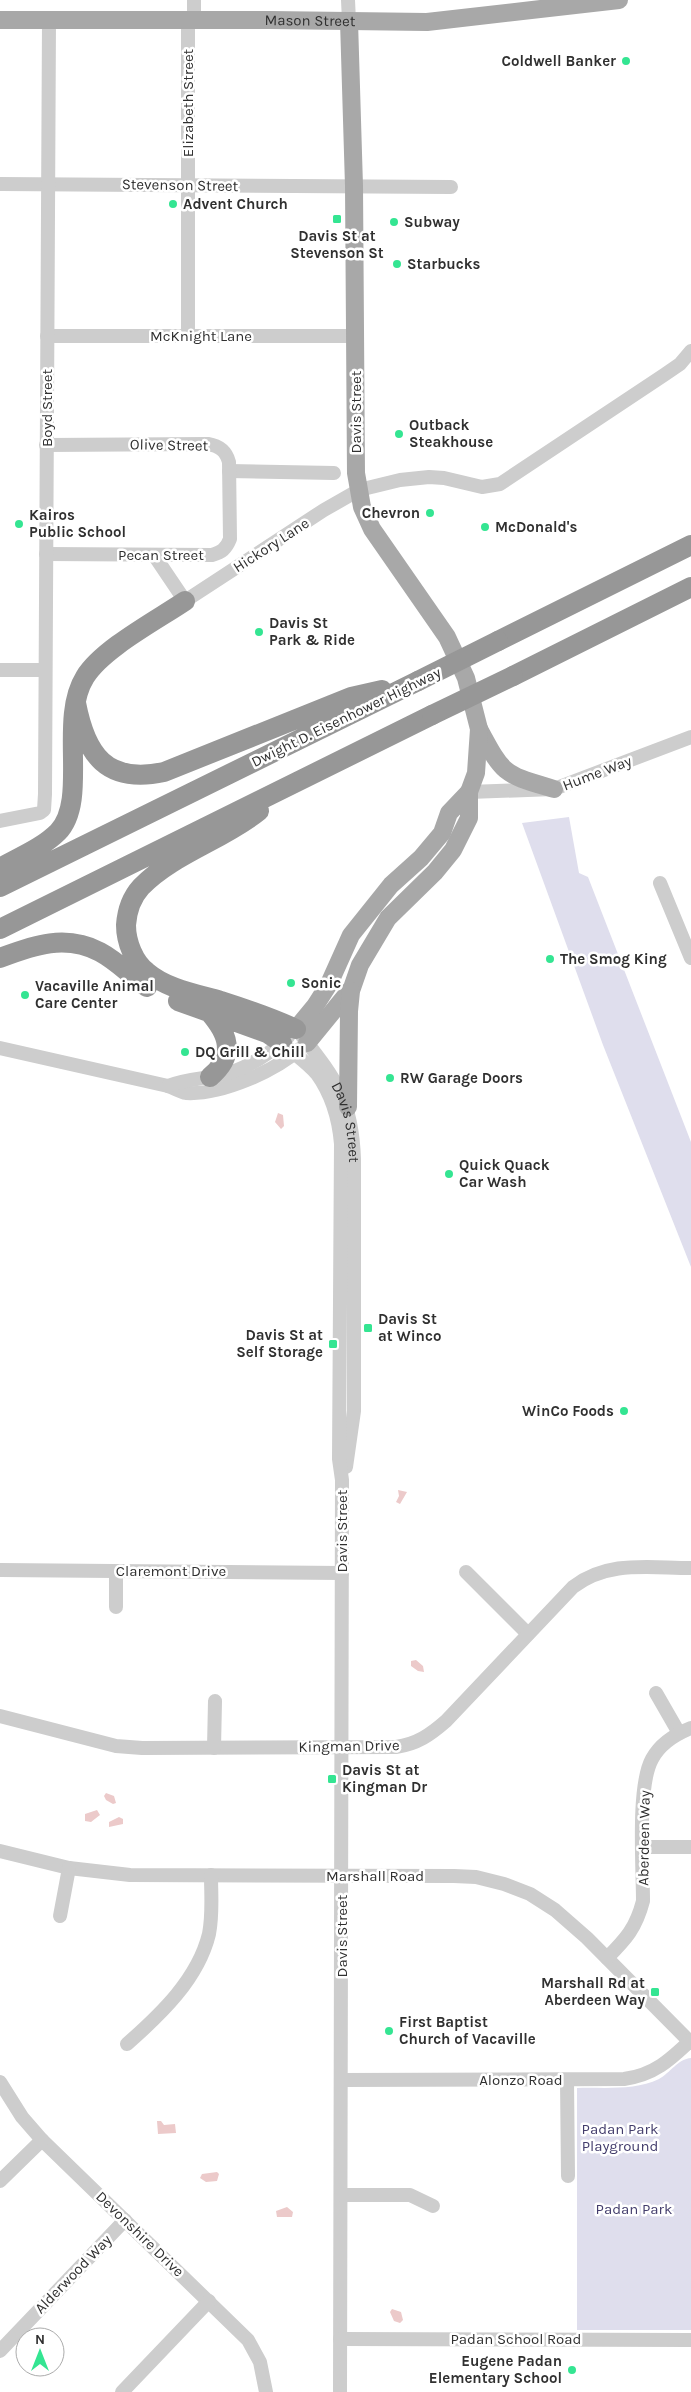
<svg xmlns="http://www.w3.org/2000/svg" width="691" height="2392" font-family="Karla,sans-serif">
<rect width="100%" height="100%" fill="#fff"/>
<path fill="#dfdeed" d="M569 817 579 873 588 877 691 1142V1267L603 1045 522 823Z
M691 2058V2330H577V2088C604 2087 634 2091 659 2079 670 2073 678 2059 691 2058Z"/>
<path fill="#eccaca" d="M278 1113 283 1115 284 1126 281 1129 275 1122Z
M398 1490 407 1492 400 1504 396 1502 399 1496Z
M416 1660 423 1666 424 1672 418 1671 411 1666V1661Z
M106 1793 114 1796 116 1803 113 1804 106 1800 104 1796Z
M97 1810 100 1815 91 1822 85 1821V1814Z
M119 1817 123 1819V1824L109 1827V1822Z
M157 2121H161L164 2125 175 2124 176 2133 158 2134Z
M217 2172 219 2174 217 2181 206 2182 200 2178 202 2174Z
M287 2207 293 2212 292 2217H277L276 2211Z
M392 2309 401 2312 403 2320 400 2323 394 2321 390 2312Z"/>
<g fill="none" stroke-linecap="round" stroke-linejoin="round">
<g stroke="#cdcdcd" stroke-width="14">
<path d="M194 0V20"/>
<path d="M348 0 349 21"/>
<path d="M0 184 451 187"/>
<path d="M47 336H355"/>
<path d="M188 336V20"/>
<path d="M229 471 334 473"/>
<path d="M46 554 212 555C222 552 226 549 230 539L229 462C226 451 220 446 208 444L46 445"/>
<path d="M154 555 185 601 324 510 359 490 400 480 429 477 444 478 482 487 500 484 664 375 680 364 691 351"/>
<path d="M0 670H45"/>
<path d="M469 792 554 789 691 737"/>
<path d="M0 821 40 813 44 810 45 794 49 20"/>
<path d="M660 883 691 958"/>
<path id="s1" d="M302 1036C337 1081 352 1101 354 1159V1411L346 1467"/>
<path d="M282 1043C293 1053 308 1063 317 1074 332 1095 339 1120 341 1144L339 1459 342 1480 340 2392"/>
<path d="M0 1048 168 1086C174 1088 181 1092 186 1093 222 1095 275 1071 301 1048"/>
<path d="M168 1086C188 1078 208 1079 229 1073 249 1067 272 1052 288 1037"/>
<path d="M0 1570 342 1573"/>
<path d="M116 1571V1607"/>
<path d="M466 1572 528 1634"/>
<path d="M656 1693 679 1733"/>
<path d="M0 1716 116 1746 142 1748 396 1747C417 1744 430 1735 446 1721L573 1587C608 1560 649 1568 691 1568"/>
<path d="M214 1748 215 1701"/>
<path d="M643 1847H691"/>
<path d="M0 1851 69 1868 130 1875 454 1876 476 1877 504 1884 530 1894 555 1910 587 1938 691 2043"/>
<path d="M60 1916 69 1868"/>
<path d="M607 1958C626 1939 636 1928 643 1901 643 1867 637 1786 652 1759 660 1744 676 1734 691 1728"/>
<path d="M127 2044C161 2014 198 1979 209 1934 213 1914 211 1895 211 1875"/>
<path d="M341 2080 624 2079C654 2075 670 2060 691 2040"/>
<path d="M567 2080 568 2176"/>
<path d="M0 2082 22 2117 42 2140 248 2340 260 2362 266 2392"/>
<path d="M0 2181 42 2140"/>
<path d="M341 2195H410L433 2206"/>
<path d="M340 2339 691 2340"/>
<path d="M0 2351 125 2220"/>
<path d="M122 2392 209 2301"/>
</g>
<g stroke="#a8a8a8" stroke-width="18">
<path id="s2" d="M0 20H270L427 22 619 0"/>
<path d="M479 729C504 776 504 774 554 789"/>
<path d="M296 1029 315 1006 329 984 351 935 391 885 421 858 442 833 449 813 469 792"/>
<path d="M307 1043 352 988 360 965 388 918 435 872 453 850 469 818V792L476 773 479 729 466 678 447 637 372 529 362 507 356 473 354 186 349 21"/>
<path d="M348 1107 349 1011 351 991"/>
</g>
<path stroke="#979797" stroke-width="20" d="M498 641 691 545
M513 676 691 587
M76 703C86 755 106 784 164 772L351 697 382 690
M259 811C223 840 173 854 141 887 131 898 127 911 126 925 126 942 134 962 147 972 167 989 197 994 221 1001 246 1009 272 1018 296 1029
M0 868C19 857 42 848 58 832 89 800 58 720 85 677 102 649 157 620 185 601
M0 887 418 681
M0 929 432 715
M0 958C34 945 66 934 100 952 117 961 131 976 147 987
M178 1001 267 1033 282 1043
M209 1012C229 1035 236 1055 210 1077"/>
<path stroke="#979797" stroke-width="20" d="M418 681 498 641
M432 715 513 676"/>
</g>
<g fill="#34e592" stroke="#fff" stroke-width="2">
<circle cx="626" cy="61" r="5"/>
<circle cx="173" cy="204" r="5"/>
<rect x="332" y="214" width="10" height="10" rx="2.5"/>
<circle cx="394" cy="222" r="5"/>
<circle cx="397" cy="264" r="5"/>
<circle cx="399" cy="434" r="5"/>
<circle cx="430" cy="513" r="5"/>
<circle cx="19" cy="524" r="5"/>
<circle cx="485" cy="527" r="5"/>
<circle cx="259" cy="632" r="5"/>
<circle cx="550" cy="959" r="5"/>
<circle cx="291" cy="983" r="5"/>
<circle cx="25" cy="995" r="5"/>
<circle cx="185" cy="1052" r="5"/>
<circle cx="390" cy="1078" r="5"/>
<circle cx="449" cy="1174" r="5"/>
<rect x="363" y="1323" width="10" height="10" rx="2.5"/>
<rect x="328" y="1339" width="10" height="10" rx="2.5"/>
<circle cx="624" cy="1411" r="5"/>
<rect x="327" y="1774" width="10" height="10" rx="2.5"/>
<rect x="650" y="1987" width="10" height="10" rx="2.5"/>
<circle cx="389" cy="2031" r="5"/>
<circle cx="572" cy="2370" r="5"/>
</g>
<g text-anchor="middle" stroke-width="5" stroke-linejoin="round" paint-order="stroke">
<g font-size="15" fill="#303030" stroke="#fff">
<text dy="5" stroke="none"><textPath href="#s2" startOffset="310">Mason Street</textPath></text>
<text transform="translate(188 103) rotate(-90)" y="5">Elizabeth Street</text>
<text transform="translate(180 185) rotate(1)" y="5">Stevenson Street</text>
<text x="201" y="341">McKnight Lane</text>
<text transform="translate(47 408) rotate(-90)" y="5">Boyd Street</text>
<text transform="translate(356 412) rotate(-90)" y="5">Davis Street</text>
<text transform="translate(169 445) rotate(1)" y="5">Olive Street</text>
<text transform="translate(271 545) rotate(-33)" y="5">Hickory Lane</text>
<text x="161" y="560">Pecan Street</text>
<text transform="translate(346 717) rotate(-26)" y="5">Dwight D. Eisenhower Highway</text>
<text transform="translate(597 773) rotate(-21)" y="5">Hume Way</text>
<text dy="5" stroke="none"><textPath href="#s1" startOffset="99">Davis Street</textPath></text>
<text transform="translate(342 1531) rotate(-90)" y="5">Davis Street</text>
<text x="171" y="1576">Claremont Drive</text>
<text transform="translate(349 1746) rotate(-1)" y="5">Kingman Drive</text>
<text transform="translate(644 1838) rotate(-89)" y="5">Aberdeen Way</text>
<text x="375" y="1881">Marshall Road</text>
<text transform="translate(342 1936) rotate(-90)" y="5">Davis Street</text>
<text x="521" y="2085">Alonzo Road</text>
<text transform="translate(140 2234) rotate(44)" y="5">Devonshire Drive</text>
<text transform="translate(73 2274) rotate(-46)" y="5">Alderwood Way</text>
<text x="516" y="2344">Padan School Road</text>
</g>
<g font-size="15" font-weight="bold" fill="#303030" stroke="#fff" text-anchor="start">
<text x="616" y="66" text-anchor="end">Coldwell Banker</text>
<text x="183" y="209">Advent Church</text>
<text x="404" y="227">Subway</text>
<text x="337" y="241" text-anchor="middle">Davis St at<tspan x="337" dy="17">Stevenson St</tspan></text>
<text x="407" y="269">Starbucks</text>
<text x="409" y="430">Outback<tspan x="409" dy="17">Steakhouse</tspan></text>
<text x="420" y="518" text-anchor="end">Chevron</text>
<text x="29" y="520">Kairos<tspan x="29" dy="17">Public School</tspan></text>
<text x="495" y="532">McDonald's</text>
<text x="269" y="628">Davis St<tspan x="269" dy="17">Park &amp; Ride</tspan></text>
<text x="560" y="964">The Smog King</text>
<text x="301" y="988">Sonic</text>
<text x="35" y="991">Vacaville Animal<tspan x="35" dy="17">Care Center</tspan></text>
<text x="195" y="1057">DQ Grill &amp; Chill</text>
<text x="400" y="1083">RW Garage Doors</text>
<text x="459" y="1170">Quick Quack<tspan x="459" dy="17">Car Wash</tspan></text>
<text x="378" y="1324">Davis St<tspan x="378" dy="17">at Winco</tspan></text>
<text x="323" y="1340" text-anchor="end">Davis St at<tspan x="323" dy="17">Self Storage</tspan></text>
<text x="614" y="1416" text-anchor="end">WinCo Foods</text>
<text x="342" y="1775">Davis St at<tspan x="342" dy="17">Kingman Dr</tspan></text>
<text x="645" y="1988" text-anchor="end">Marshall Rd at<tspan x="645" dy="17">Aberdeen Way</tspan></text>
<text x="399" y="2027">First Baptist<tspan x="399" dy="17">Church of Vacaville</tspan></text>
<text x="562" y="2366" text-anchor="end">Eugene Padan<tspan x="562" dy="17">Elementary School</tspan></text>
</g>
<g font-size="15" fill="#433d6c" stroke="#fff">
<text x="620" y="2134">Padan Park<tspan x="620" dy="17">Playground</tspan></text>
<text x="634" y="2214">Padan Park</text>
</g>
</g>
<g transform="translate(40 2352)"><circle r="24" fill="#ffffff" stroke="#acacac"/>
<path d="M0-4L9 19L0 12L-9 19Z" fill="#34e592"/>
<text y="-8" font-size="14" font-weight="bold" text-anchor="middle" fill="#303030">N</text>
</g>
</svg>
